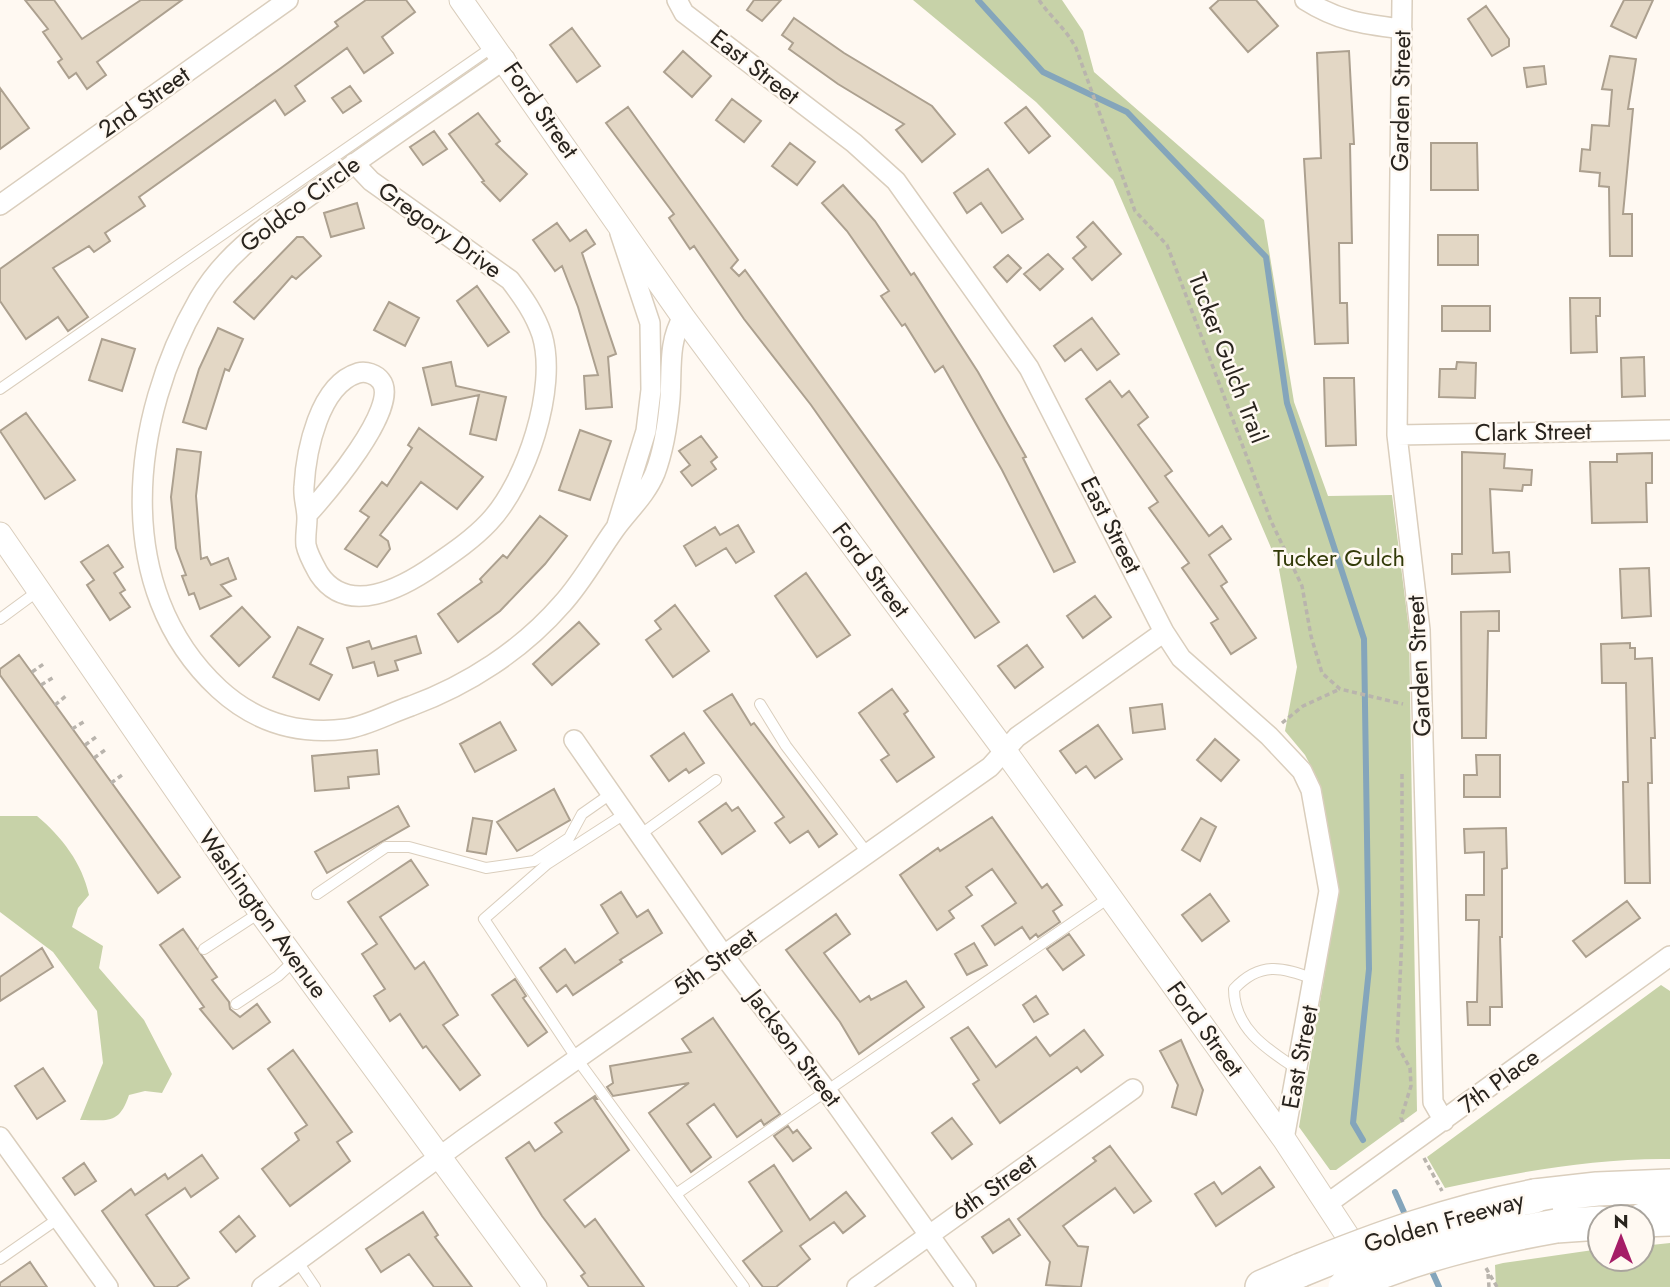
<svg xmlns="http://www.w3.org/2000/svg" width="1670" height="1287" font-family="Jost,sans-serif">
<rect width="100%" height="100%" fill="#fff9f2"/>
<path fill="#c7d2a8" d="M913 0H1062L1083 31 1094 72 1264 220 1294 402 1328 496 1392 495 1409 630 1417 1111 1336 1170H1330L1299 1127 1339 888 1318 780 1305 755 1285 731 1297 667 1278 564 1113 180 1036 102Z
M0 816H37C62 837 82 863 89 895L78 908 72 927 103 946 99 968 144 1020 172 1074 162 1093 145 1091 129 1095C119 1125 108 1120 80 1120L103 1063 97 1011 53 952 0 912Z
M1661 985 1670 991V1159C1594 1158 1519 1172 1445 1188L1427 1157Z
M1670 1243V1287H1496L1495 1265 1503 1263 1600 1249V1259H1642V1246Z"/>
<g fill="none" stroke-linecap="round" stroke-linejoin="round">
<path stroke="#84a5bb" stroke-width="6" d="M978 0 1043 72 1127 112 1266 257 1287 403 1364 639 1369 969 1353 1123 1363 1140
M1395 1192 1407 1219
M1430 1267 1439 1287"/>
</g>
<path fill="#e3d7c5" stroke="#aca08f" stroke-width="2" d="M25 0H54L82 39 141 0H182L97 62 106 75 87 89 76 73 69 78 58 62 62 59 43 32 48 29Z
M366 0H406L415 12 382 37 393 53 364 73 347 48 295 86 305 101 285 115 275 100 139 197 145 206 105 233 110 241 94 252 89 246 53 268 88 317 68 331 58 317 26 339 0 301V269L281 68 338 26 335 22Z
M754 0H781L762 21 747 10Z
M1219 0H1256L1278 26 1248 52 1210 8Z
M1624 0H1653L1636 38 1611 26Z
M1486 6 1509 39V46L1492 56 1468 19Z
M794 18 844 53 932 106 955 134 922 162 896 130 904 124 838 84 789 49 793 43 782 35Z
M572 28 600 66 577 82 550 45Z
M683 51 711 76 692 97 664 72Z
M1349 51 1354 144H1350L1352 243H1339L1340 303H1347L1348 343 1315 344 1304 159 1321 158 1317 53Z
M1610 56 1636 59 1628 109H1633L1623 214H1632V256H1610L1609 187 1599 186 1600 173 1580 171 1582 149 1590 150 1592 125 1609 126 1612 90 1602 89Z
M1544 66 1546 84 1527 87 1524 68Z
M350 86 361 101 343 113 332 98Z
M0 88 29 128 0 149Z
M732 99 761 121 744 142 716 120Z
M628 107 738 260 731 268 739 276 745 270 999 622 975 638 811 405 744 319 694 246 690 249 669 218 674 214 606 123Z
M1026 107 1050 136 1029 153 1005 123Z
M478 113 500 141 496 144 527 174 500 201 482 182 484 181 449 134Z
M434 131 447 149 423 165 410 147Z
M790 143 815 162 797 185 772 166Z
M1431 143H1477L1478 190H1431Z
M988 169 1023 219 1002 233 981 203 967 213 954 193Z
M843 185 875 221 911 275 914 273 978 372 1026 457 1023 458 1075 562 1054 572 1002 470 943 366 935 372 905 324 902 326 881 296 889 291 847 231 822 203Z
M357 203 364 228 331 237 324 213Z
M1093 222 1121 254 1092 280 1073 258 1086 247 1077 237Z
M557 223 570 241 586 230 595 244 582 253 616 354 608 357 612 407 586 409 584 376 598 375 578 307 562 266 555 271 533 240Z
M1438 235H1478V265H1438Z
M297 237H303L321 256 296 279 292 276 254 319 234 302Z
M1048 254 1063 269 1040 290 1024 274Z
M1008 255 1021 268 1007 282 994 267Z
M477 286 509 332 488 346 457 301Z
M1570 298H1600V316H1596L1597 352 1571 353Z
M389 302 419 318 405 346 374 330Z
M1442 306H1490V331H1442Z
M1092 318 1119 354 1097 370 1081 349 1065 361 1054 346Z
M218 328 243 339 229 371 225 369 206 429 183 422 199 369Z
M102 339 135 349 122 391 89 380Z
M1644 357 1645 396 1622 397 1621 358Z
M451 362 456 386 506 397 496 440 470 434 479 395 432 405 423 368Z
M1457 362 1476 363 1475 398 1439 397 1440 369H1456Z
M1324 378H1354L1356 445 1326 446Z
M1110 381 1122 397 1129 391 1148 417 1138 425 1172 471 1165 476 1209 536 1222 526 1231 539 1209 555 1227 582 1221 586 1256 638 1231 654 1211 623 1218 619 1182 568 1189 563 1149 508 1158 502 1086 399Z
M26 413 75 480 45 499 0 431Z
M419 428 483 477 457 509 421 482 380 535 388 541 390 549 377 567 345 549 369 517 360 511 382 482 387 486 412 448 408 445Z
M580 430 611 441 590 500 559 490Z
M701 436 717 457 711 462 716 469 692 486 681 472 690 465 679 451Z
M177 449 201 452 196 496 201 559 207 557 211 565 228 558 236 579 221 585 231 596 200 609 194 593 189 595 182 576 186 575 176 548 171 497Z
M1462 452 1505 454 1504 468 1532 470 1531 485H1523L1522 491 1490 489 1493 553 1509 552 1510 572 1452 574V554H1462Z
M1652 453V483H1646L1647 522 1592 523 1590 462H1617V454Z
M540 516 567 536 545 564 500 611 458 642 438 614 482 582 480 579 503 555 507 558Z
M738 525 754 552 736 563 726 548 696 566 684 546 715 527 720 535Z
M108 545 123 567 114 573 125 590 120 593 130 607 110 620 87 585 94 580 81 562Z
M1649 568 1651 616 1622 618 1620 569Z
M806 573 850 635 817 657 775 596Z
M1095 596 1111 617 1083 638 1067 616Z
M675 605 709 651 673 677 646 640 661 629 655 621Z
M242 607 270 637 239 666 211 636Z
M1499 611V631H1488L1486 738H1462L1461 612Z
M579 622 599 644 552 685 533 664Z
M298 627 323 639 310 664 332 675 319 700 273 677Z
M416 636 421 653 395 661 398 670 378 676 374 662 353 668 347 648 369 641 372 649Z
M1630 643V648H1635V659L1652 658 1655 738H1651L1652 783H1648L1650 883H1625L1623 782H1628L1626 683H1602L1601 644Z
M1027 645 1043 667 1015 688 998 666Z
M19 655 180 877 158 893 0 675V669Z
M892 689 908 711 904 714 934 757 897 782 881 760 889 755 859 713Z
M732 694 751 725 754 723 837 834 819 847 808 831 790 843 775 823 784 817 704 711Z
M1162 704 1165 729 1133 733 1130 708Z
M500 722 516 750 475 772 460 744Z
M1098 725 1122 759 1095 778 1086 766 1076 773 1060 751Z
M684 733 704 763 689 773 686 769 669 781 651 756Z
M1215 739 1239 760 1221 781 1197 760Z
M377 750 379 774 348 777 349 788 315 791 312 756Z
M1476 755H1500V797H1464V775H1477Z
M554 789 570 820 517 851 497 822Z
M726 803 732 811 738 807 755 831 722 854 699 822Z
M398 806 409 826 327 873 315 852Z
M992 817 1042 888 1047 884 1062 905 1053 911 1060 922 1038 937 1036 934 1030 939 1022 927 995 945 982 926 1016 903 992 869 966 887 972 895 949 911 954 918 937 930 900 875 938 848 940 851Z
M473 818 492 821 486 854 467 851Z
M1201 818 1216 827 1200 861 1182 850Z
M1506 828 1507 868 1502 869V937H1500L1502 1007H1490V1025H1468L1467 1002H1477L1479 920H1466V895H1484V852L1465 853 1464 829Z
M411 860 428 885 380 917 415 969 424 962 458 1015 443 1025 480 1075 460 1090 426 1046 423 1048 400 1014 390 1021 374 996 385 989 362 954 377 944 348 902Z
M621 892 637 917 648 910 662 933 620 960 622 962 573 995 566 985 557 992 540 968 565 949 575 963 618 933 601 905Z
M1210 894 1229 921 1202 941 1182 915Z
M1627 901 1640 918 1586 957 1573 941Z
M836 914 850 934 824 953 860 1002 869 996 871 1000 906 981 924 1007 859 1054 840 1022 786 950Z
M183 929 217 977 212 980 229 1002 230 1009 240 1017 257 1004 270 1022 233 1049 200 1009 204 1007 160 945Z
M1069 934 1084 955 1063 970 1047 949Z
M974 943 987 965 967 975 955 954Z
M42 948 53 967 0 1001V977Z
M515 979 526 996 523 998 547 1032 528 1046 492 995Z
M1036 996 1048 1014 1034 1022 1023 1005Z
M713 1018 780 1114 764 1125 761 1120 737 1137 714 1104 687 1124 711 1157 691 1172 649 1113 689 1083 613 1096 607 1087 613 1083 610 1066 691 1052 682 1039Z
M968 1027 996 1067 1036 1037 1050 1056 1084 1030 1103 1055 1081 1072 1077 1067 1000 1123 973 1084 979 1080 951 1038Z
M1181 1040 1203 1090 1196 1115 1172 1107 1178 1085 1160 1051Z
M293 1050 352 1132 337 1142 350 1161 290 1206 262 1169 299 1140 295 1133 307 1125 268 1069Z
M43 1068 65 1101 37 1119 15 1086Z
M595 1096 597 1099H594L629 1150 564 1200 585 1227 595 1219 644 1287H589L581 1276 585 1273 542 1216 506 1158 529 1142 535 1151 562 1132 555 1123Z
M952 1118 972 1144 952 1159 932 1133Z
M788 1126 793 1133 797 1130 811 1148 793 1161 774 1136Z
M1110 1146 1151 1201 1134 1213 1115 1188 1063 1226 1078 1246 1088 1247 1081 1287 1046 1285 1050 1262 1018 1219 1096 1161 1093 1158Z
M202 1155 218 1178 191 1197 185 1188 146 1215 189 1278 176 1287H155L102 1211 131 1189 135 1195 165 1174 168 1179Z
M84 1163 96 1181 75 1195 63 1178Z
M774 1165 810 1220 846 1192 865 1216 843 1233 834 1222 800 1246 810 1259 776 1287H763L743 1261 782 1231 749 1182Z
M1260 1167 1274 1187 1216 1226 1195 1194 1214 1182 1222 1194Z
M423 1212 438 1235 435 1237 472 1287H434L409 1254 381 1272 366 1249Z
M239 1216 255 1236 236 1252 220 1232Z
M1009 1219 1020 1235 993 1253 982 1237Z
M30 1262 47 1287H0V1283Z"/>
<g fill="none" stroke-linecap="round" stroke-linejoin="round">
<defs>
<path id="service" d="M0 389 494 46
M0 619 38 591
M760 704 786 746 868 854
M626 813 547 864 484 919 577 1059 744 1287
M641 834 716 780
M317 894 386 847H409L486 868 534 861 569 838 582 814 612 793
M204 949 259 913
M236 1004 278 976 294 961
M1297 1069C1268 1050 1234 1029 1234 989 1260 961 1282 967 1314 979
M676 1194 1110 897
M0 1259 59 1218
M298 1262 315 1287"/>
<path id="minor" d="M677 0 684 13 854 143 896 181 1029 368 1164 632 1181 658 1269 736 1302 771 1311 790 1329 891 1284 1139
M1305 0C1338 21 1363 24 1402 29
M1402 0 1397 435 1420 630 1433 1102 1444 1121
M505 59C442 103 378 146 316 191 272 223 227 250 199 299 130 418 110 588 219 689 255 722 298 735 346 729 367 726 390 713 411 706 468 685 522 650 562 604 583 581 597 554 615 529 628 511 646 495 655 473 663 452 668 421 670 398 672 369 668 342 683 317
M0 205 288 0
M1397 435 1670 430
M307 515C325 495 401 407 381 381 376 374 366 371 358 373 319 385 306 451 304 487 303 497 307 508 307 518 307 527 305 536 306 545 308 555 314 565 319 574 348 617 402 588 435 565 454 552 473 539 489 522 526 483 558 388 542 335 535 314 523 297 510 280L371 181 354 163
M617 525 646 431 651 390 650 323 620 233
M574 740 724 956 826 1090 966 1287
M0 1137 108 1287
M1327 1204 1670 956
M262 1287 465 1138 990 767 1017 737 1164 632
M857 1287 1133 1089"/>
<path id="tertiary" d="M461 0 683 317 1005 751 1284 1139 1364 1261
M0 534 260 912 535 1287"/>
<path id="motorway" d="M1535 1196 1597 1189 1670 1186
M1642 1220 1670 1219
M1556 1226 1600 1223
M1262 1287 1301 1270"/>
</defs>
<use href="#service" stroke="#dacebd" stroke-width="12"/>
<use href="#minor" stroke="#dacebd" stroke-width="22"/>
<use href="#tertiary" stroke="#dacebd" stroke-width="25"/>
<use href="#motorway" stroke="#dacebd" stroke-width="36"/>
<path stroke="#b9b4ad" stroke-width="3.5" stroke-dasharray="5 3.5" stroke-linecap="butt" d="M1039 0C1052 19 1064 26 1076 48L1135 211 1167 245 1271 521 1302 586 1311 636 1322 673 1340 689 1403 704
M32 672 45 663
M41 685 54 677
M55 705 67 695
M1282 723 1303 706 1340 689
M72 729 85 721
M85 745 96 737
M94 758 105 750
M1402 774V936L1397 1045 1410 1068 1411 1086 1401 1118 1404 1124
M111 783 122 775
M1424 1158 1442 1191
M1486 1268 1497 1287
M1488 1274 1489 1287"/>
<use href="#service" stroke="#fff" stroke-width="10"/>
<use href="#minor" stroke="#fff" stroke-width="19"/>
<use href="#tertiary" stroke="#fff" stroke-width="23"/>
<use href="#motorway" stroke="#fff" stroke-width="33"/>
<defs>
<path id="motorway-bridge" d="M1301 1270C1379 1238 1452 1212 1535 1196
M1345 1287C1413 1256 1483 1239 1556 1226"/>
</defs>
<use href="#motorway-bridge" stroke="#dacebd" stroke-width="36" stroke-linecap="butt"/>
<use href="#motorway-bridge" stroke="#fff" stroke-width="33"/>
</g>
<g text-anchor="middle" stroke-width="5" stroke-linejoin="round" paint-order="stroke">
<g font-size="24" fill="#29241e" stroke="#fff9f2">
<text transform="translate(755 67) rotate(38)" y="8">East Street</text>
<text transform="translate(1401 101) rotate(-89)" y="8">Garden Street</text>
<text transform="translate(144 102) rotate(-35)" y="8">2nd Street</text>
<text transform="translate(541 110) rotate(55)" y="8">Ford Street</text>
<text transform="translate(300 204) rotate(-37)" y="8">Goldco Circle</text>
<text transform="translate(440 230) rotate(36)" y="8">Gregory Drive</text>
<text transform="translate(1228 358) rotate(69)" y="8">Tucker Gulch Trail</text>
<text transform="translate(1533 432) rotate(-1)" y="8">Clark Street</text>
<text transform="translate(1111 525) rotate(63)" y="8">East Street</text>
<text transform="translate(871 570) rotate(53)" y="8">Ford Street</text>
<text transform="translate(1419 666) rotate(-93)" y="8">Garden Street</text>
<text transform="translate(263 914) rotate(54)" y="8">Washington Avenue</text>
<text transform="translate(715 962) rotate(-36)" y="8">5th Street</text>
<text transform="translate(1205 1029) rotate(54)" y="8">Ford Street</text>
<text transform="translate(794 1048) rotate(53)" y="8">Jackson Street</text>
<text transform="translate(1300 1057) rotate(-79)" y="8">East Street</text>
<text transform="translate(1499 1081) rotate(-36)" y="8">7th Place</text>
<text transform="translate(994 1187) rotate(-35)" y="8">6th Street</text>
<text transform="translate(1444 1222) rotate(-16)" y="8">Golden Freeway</text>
</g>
<g font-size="24" fill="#323a08" stroke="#fff9f2">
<text x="1339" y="566">Tucker Gulch</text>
</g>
</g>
<g transform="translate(1621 1238)"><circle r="33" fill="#fff9f2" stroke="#a9a49d" stroke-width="2"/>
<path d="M0-5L12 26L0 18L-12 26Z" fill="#a51d67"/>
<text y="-10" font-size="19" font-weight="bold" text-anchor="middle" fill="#29241e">N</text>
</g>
</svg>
